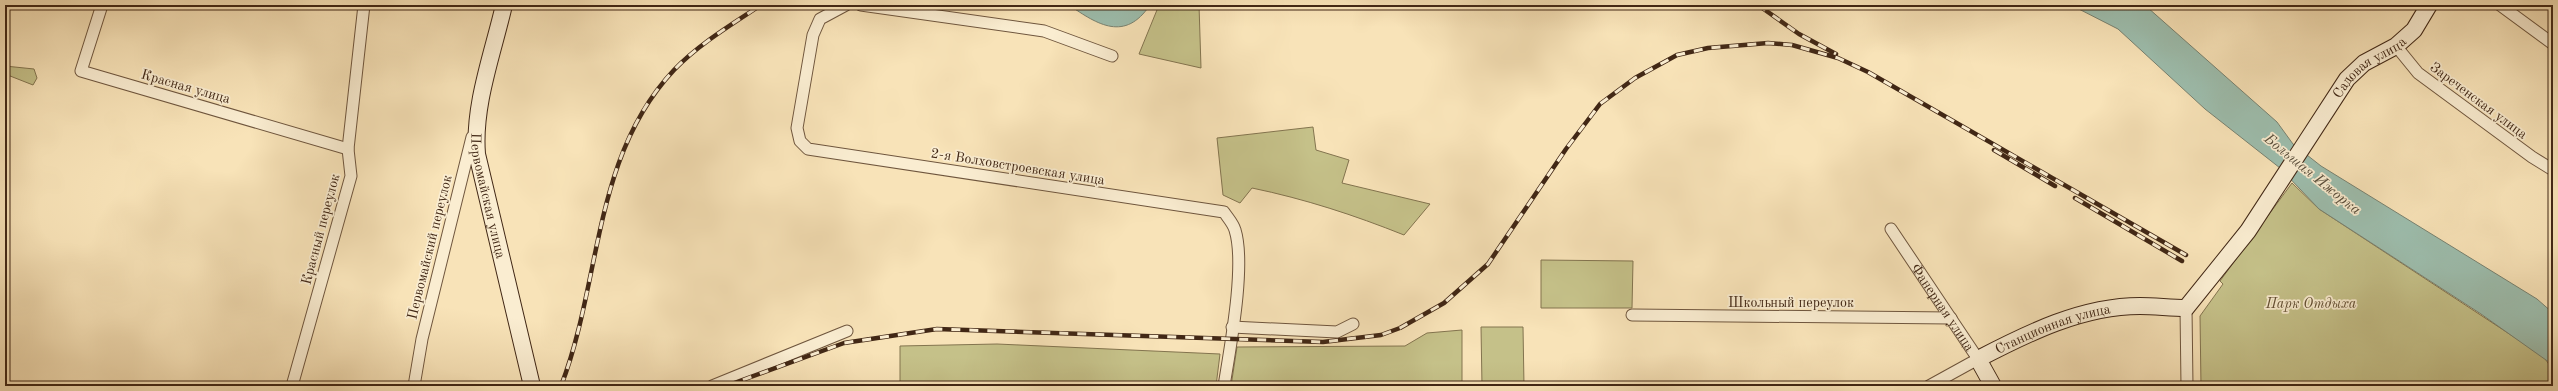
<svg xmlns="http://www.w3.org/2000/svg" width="2558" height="391" font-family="'Old Standard TT',serif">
<rect width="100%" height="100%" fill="#f8e3b8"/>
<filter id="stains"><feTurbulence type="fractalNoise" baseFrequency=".005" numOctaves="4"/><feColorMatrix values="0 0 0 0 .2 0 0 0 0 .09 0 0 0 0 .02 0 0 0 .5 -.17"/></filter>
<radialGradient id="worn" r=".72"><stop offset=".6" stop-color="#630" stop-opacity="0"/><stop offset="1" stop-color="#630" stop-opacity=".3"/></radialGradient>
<path fill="#c5c189" stroke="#83744f" d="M1159 5H1199L1201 68 1139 54Z
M5 66 34 69 37 78 33 85 5 74Z
M1313 127 1316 150 1349 160 1342 183 1430 204 1404 235C1354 215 1305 199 1252 188L1240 203 1223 195 1217 138Z
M2292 183 2319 209 2543 356 2553 370V386H2201L2200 316 2223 284 2220 281Z
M1541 260 1633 261 1632 308H1541Z
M1481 327H1523L1524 386H1482Z
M1462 330V386H1231L1237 347 1405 346 1427 333Z
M997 344 1220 354 1216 386H900V346Z"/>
<path fill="#9dbeae" stroke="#788271" d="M1069 5H1150C1125 42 1098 25 1069 5Z
M2071 5 2147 7 2277 122 2293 144 2321 166 2537 299 2553 313V365L2481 314 2319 209 2280 168 2205 109 2118 29Z"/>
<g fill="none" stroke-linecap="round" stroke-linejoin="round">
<defs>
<g id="street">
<path d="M102 5 81 71 348 149"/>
<path d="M846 5 820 19 813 35 797 128 800 141 808 149 1224 212C1227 217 1233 223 1235 230 1246 265 1230 348 1224 386"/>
<path d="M861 5 1044 31 1112 56"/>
<path d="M2500 5 2553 44"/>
<path d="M2396 46 2418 73 2532 157 2553 170"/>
<path id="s1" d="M1891 229 1978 359 1929 386"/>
<path d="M2186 308 2187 386"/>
<path d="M1632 315 1951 318"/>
<path d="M1232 327 1337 332 1353 324"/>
<path d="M292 386 351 176 348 149 364 5"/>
<path d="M414 386 422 339 472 137"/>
<path d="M712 386 847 331"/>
</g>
<g id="secondary">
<path id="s2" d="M504 5C493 53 473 105 477 154L532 386"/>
<path id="s3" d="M1993 386 1978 359C2028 333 2082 306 2140 306 2155 306 2171 308 2186 308L2248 231 2347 79 2364 63 2396 46 2414 30 2429 5"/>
</g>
</defs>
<use href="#street" stroke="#6f563e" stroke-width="13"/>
<use href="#secondary" stroke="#412715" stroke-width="18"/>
<use href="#street" stroke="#faedd1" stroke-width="11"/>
<use href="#secondary" stroke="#faedd1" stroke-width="16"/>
<defs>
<path id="rail" d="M1758 5 1799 34 1836 54
M1994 150 2055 186
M2075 198 2182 261
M561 386C602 280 592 157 674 70 699 44 731 25 761 5
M726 386 844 343 937 329 1323 342 1381 335 1400 328 1444 303 1488 264 1566 149 1600 104 1635 78 1677 55 1708 48 1768 43 1792 45 1838 58 1868 72 2186 255"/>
</defs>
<use href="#rail" stroke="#412715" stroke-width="4.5"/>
<use href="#rail" stroke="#faedd1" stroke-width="3" stroke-dasharray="9" stroke-linecap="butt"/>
</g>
<g text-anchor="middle" stroke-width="3.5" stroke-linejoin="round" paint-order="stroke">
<g font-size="14" fill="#412715" stroke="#faedd1">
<text dy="5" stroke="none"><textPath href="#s3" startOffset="554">Садовая улица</textPath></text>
<text transform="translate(186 86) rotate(16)" y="5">Красная улица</text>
<text transform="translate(2479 100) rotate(37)" y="5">Зареченская улица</text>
<text transform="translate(1018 166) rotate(9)" y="5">2-я Волховстроевская улица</text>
<text dy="5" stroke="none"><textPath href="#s2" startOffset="195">Первомайская улица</textPath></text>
<text transform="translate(320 229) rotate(-75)" y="5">Красный переулок</text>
<text transform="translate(429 247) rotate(-76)" y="5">Первомайский переулок</text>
<text x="1791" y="307">Школьный переулок</text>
<text dy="5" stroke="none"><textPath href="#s1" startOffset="94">Фанерная улица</textPath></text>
<text dy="5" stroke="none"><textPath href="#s3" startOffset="112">Станционная улица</textPath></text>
</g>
<g font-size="14" font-style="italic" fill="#624e32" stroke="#faedd1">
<text x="2311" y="308">Парк Отдыха</text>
</g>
<g font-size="15" font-style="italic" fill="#584d3b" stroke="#faedd1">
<text transform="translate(2313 174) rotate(39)" y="5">Большая Ижорка</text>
</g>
</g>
<rect width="2558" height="391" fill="none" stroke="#f8e3b8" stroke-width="20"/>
<rect x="6" y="6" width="2546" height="379" fill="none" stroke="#412715" stroke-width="2"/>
<rect x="10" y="10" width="2538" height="371" fill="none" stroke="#412715"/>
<rect width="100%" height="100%" filter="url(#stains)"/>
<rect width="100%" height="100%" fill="url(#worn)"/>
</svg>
